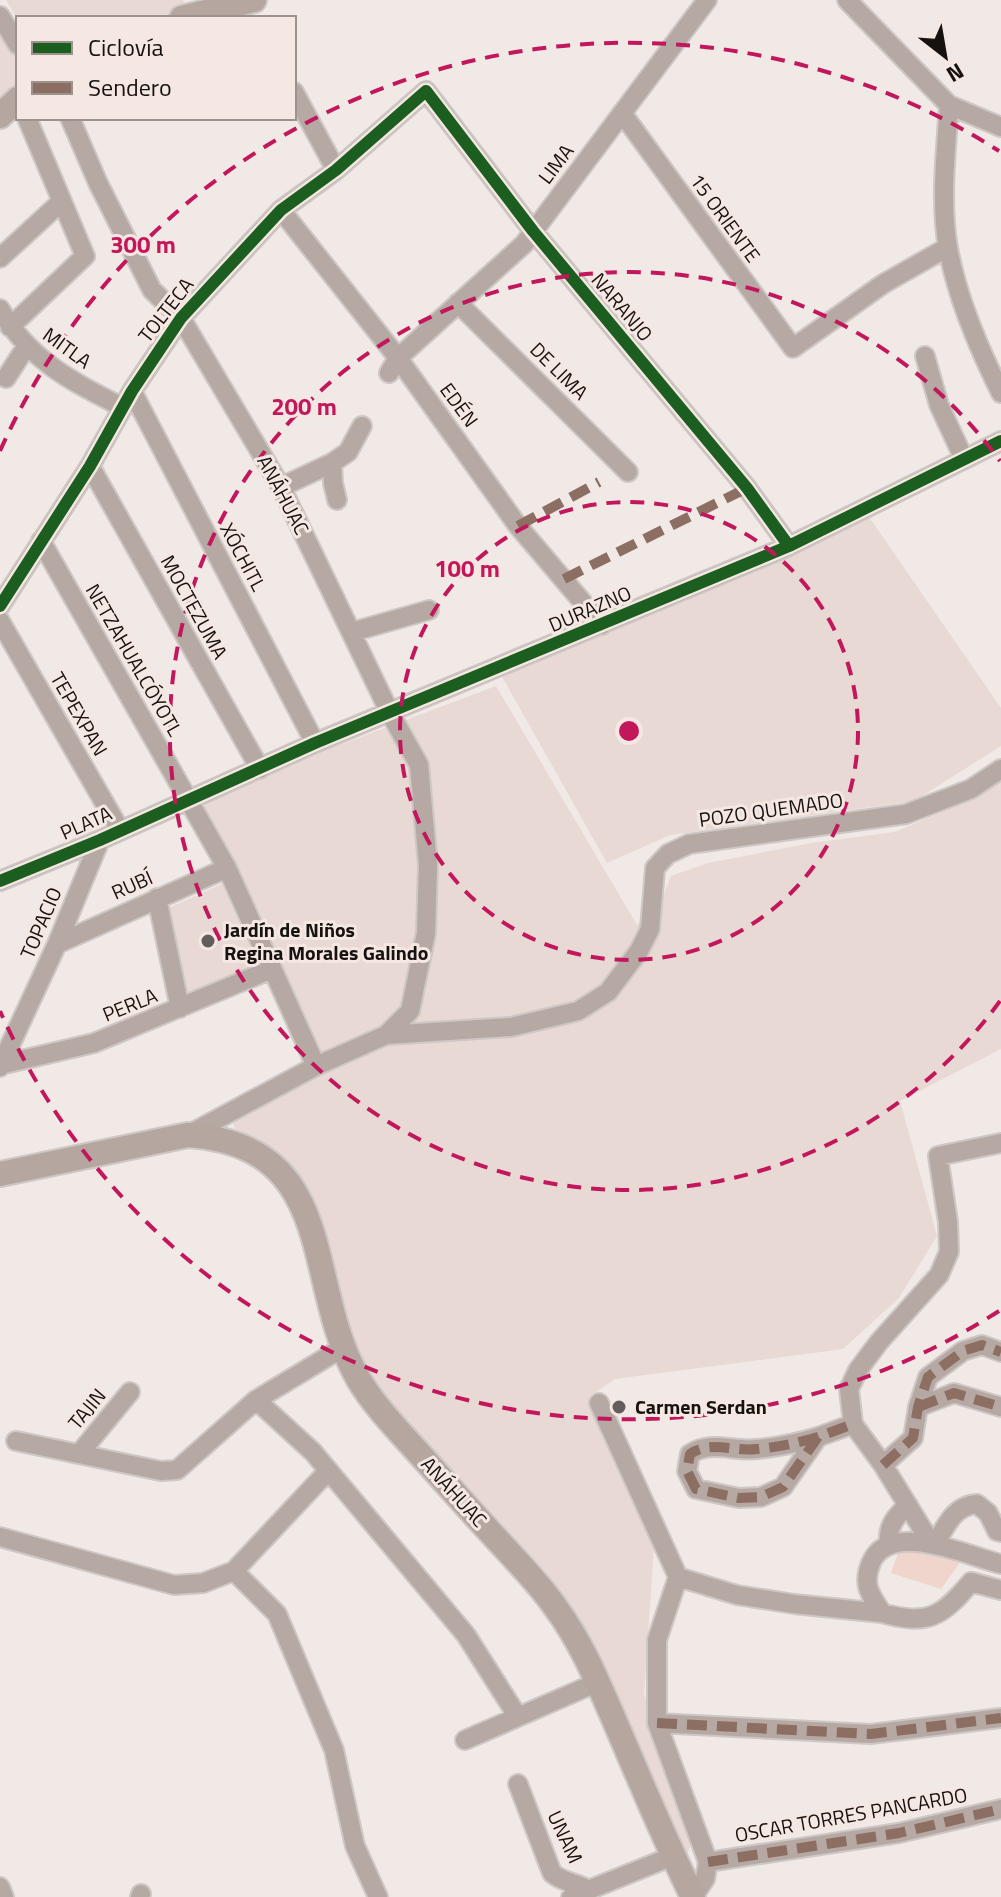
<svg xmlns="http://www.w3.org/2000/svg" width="1001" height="1897" font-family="'Titillium Web',sans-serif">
<rect width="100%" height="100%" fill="#f1e9e6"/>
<path fill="#e8d9d4" d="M6 0H183L188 10 160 18H18V20Z
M0 30 18 60V84L0 101Z
M867 514 1001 708V746L914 801 670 835 607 863 500 673 754 572Z
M496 686 637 925 662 900 671 876 708 863 811 843 895 832 970 800 1001 780V1049L900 1101 937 1236 899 1298 843 1349 615 1379 590 1396 604 1435 655 1532 644 1693 691 1844 683 1866 577 1619 546 1572 373 1383 350 1344 309 1197 299 1177 287 1160 270 1147 235 1129 233 1122 317 1077 308 1052 203 805 316 754Z
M222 884 261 971 182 1001 162 911Z"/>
<path fill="#efd5cb" d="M914 1542 961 1561 941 1589 891 1573 900 1548Z"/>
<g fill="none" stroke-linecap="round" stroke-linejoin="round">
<defs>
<path id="minor" d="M847 0 949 105 1001 127
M0 16 18 45
M294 92 336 170
M949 105C946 152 940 202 948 248 957 297 979 349 1001 393
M622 113 793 348 883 284 948 247
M70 118 98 183 152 290 181 318 281 487 390 713 419 765 428 865 426 933 410 1011 386 1035
M281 210 398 358 518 526 602 625
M0 258 62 201
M458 303 628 472
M0 309C29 360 71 381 122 407
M10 327 85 256 27 118
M925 356 939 405 964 459
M389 373 398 358 524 244 707 0
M6 378 26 347
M132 391 315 743
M332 463 333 483 337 500
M90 466 260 769
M281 487 332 463 348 452 362 426
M41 541 227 868 316 1066
M0 606 90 466 132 391 181 318 281 210 336 170 426 91 533 231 747 488 789 546
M0 621 120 830
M352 632 429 610
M0 881 100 840 315 743 789 546 1001 441
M157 898 180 1008
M57 944 227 868
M0 1065 94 1043 272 969
M0 1067 57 944 100 840
M188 1135 316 1066 386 1035 511 1027 578 1011 608 992 639 951 650 929 655 868 668 854 689 844 906 814 971 789 1001 769
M256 1400 313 1452 466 1635 518 1717
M599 1403 678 1577 657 1640V1723L708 1862 705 1879 693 1897
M918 1407 954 1393 1001 1407
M818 1437C798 1443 778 1447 757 1449 733 1452 711 1440 690 1454L687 1471 696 1489 739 1498 761 1497 783 1487 818 1437 853 1424
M16 1441 161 1471 177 1470 256 1400 342 1348
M79 1454 130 1392
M883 1465 913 1438 918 1407 928 1377 963 1351 982 1345 1001 1352
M0 1537 174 1585 203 1583 234 1571 277 1614 334 1750 355 1846 378 1897
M931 1543 883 1465 853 1424 849 1389 858 1370 879 1342 939 1275 949 1252 948 1222 938 1156 1001 1143
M889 1544C887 1526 896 1516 908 1505
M935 1545C945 1527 954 1505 977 1504L988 1513 997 1531 1001 1532
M1001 1564C968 1556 889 1519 871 1563 862 1585 870 1594 882 1613 927 1626 942 1617 971 1582L1001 1590
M234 1571 328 1471
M678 1577 737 1595 794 1604 882 1613
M657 1723 871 1734 1001 1718
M465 1740 598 1682
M518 1784 552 1873C563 1883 576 1882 589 1890
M708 1862 899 1833 1001 1809
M0 1887 4 1897
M140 1897 141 1894
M571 1897 673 1856"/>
<path id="secondary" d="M182 18 254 0
M0 116 18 99
M0 1174 188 1135C342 1146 302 1284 359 1380 374 1405 396 1428 416 1450 446 1483 475 1516 505 1548 523 1568 541 1586 556 1608 584 1646 600 1688 619 1731 643 1787 666 1843 693 1897"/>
</defs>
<use href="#minor" stroke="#cdc7c5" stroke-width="22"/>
<use href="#secondary" stroke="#cdc7c5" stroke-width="28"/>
<use href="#minor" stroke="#b6a8a2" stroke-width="18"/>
<use href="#secondary" stroke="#b6a6a0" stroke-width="24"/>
<path stroke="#8d6e63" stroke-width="10" stroke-dasharray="20 10" stroke-linecap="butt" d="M518 526 599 482
M564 579 747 488
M918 1407 954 1393 1001 1407
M818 1437C798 1443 778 1447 757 1449 733 1452 711 1440 690 1454L687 1471 696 1489 739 1498 761 1497 783 1487 818 1437 853 1424
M883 1465 913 1438 918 1407 928 1377 963 1351 982 1345 1001 1352
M657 1723 871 1734 1001 1718
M708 1862 899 1833 1001 1809"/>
<defs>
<path id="cycleway" d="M0 606 90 466 132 391 181 318 281 210 336 170 426 91 533 231 747 488 789 546
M0 881 100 840 315 743 789 546 1001 441"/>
</defs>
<use href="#cycleway" stroke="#f5e7e2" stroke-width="17"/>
<use href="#cycleway" stroke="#1b5e20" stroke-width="12"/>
</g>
<g fill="none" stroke="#c2185b" stroke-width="4" stroke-dasharray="14 10">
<circle cx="629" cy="731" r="229"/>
<path d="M1000 1001A459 459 0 1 1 1000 461"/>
<path d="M999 1311A688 688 0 0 1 0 1011M0 451A688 688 0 0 1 999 151"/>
</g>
<g fill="#635d5b" stroke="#f5e7e2" stroke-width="3">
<circle cx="208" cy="941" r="8"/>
<circle cx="619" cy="1407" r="8"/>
</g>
<g text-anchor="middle" stroke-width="6" stroke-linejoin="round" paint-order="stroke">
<g font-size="20" fill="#161210" stroke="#f5e7e2">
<text transform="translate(556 164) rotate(-53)" y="7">LIMA</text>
<text transform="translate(725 218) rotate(54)" y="7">15 ORIENTE</text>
<text transform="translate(622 307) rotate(50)" y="7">NARANJO</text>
<text transform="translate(166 310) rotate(-52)" y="7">TOLTECA</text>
<text transform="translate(67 348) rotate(36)" y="7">MITLA</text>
<text transform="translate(559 371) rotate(45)" y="7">DE LIMA</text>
<text transform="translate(459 405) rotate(54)" y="7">EDÉN</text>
<text transform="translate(283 495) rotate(62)" y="7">ANÁHUAC</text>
<text transform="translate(243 557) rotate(62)" y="7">XÓCHITL</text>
<text transform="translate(194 607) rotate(61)" y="7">MOCTEZUMA</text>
<text transform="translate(590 609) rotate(-23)" y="7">DURAZNO</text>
<text transform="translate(134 660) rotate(60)" y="7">NETZAHUALCÓYOTL</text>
<text transform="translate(79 714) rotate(60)" y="7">TEPEXPAN</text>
<text transform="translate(771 810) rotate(-8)" y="7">POZO QUEMADO</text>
<text transform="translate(86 823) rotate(-24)" y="7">PLATA</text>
<text transform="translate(132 885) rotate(-24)" y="7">RUBÍ</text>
<text transform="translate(41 923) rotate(-67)" y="7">TOPACIO</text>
<text transform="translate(130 1005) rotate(-22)" y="7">PERLA</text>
<text transform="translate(87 1409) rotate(-50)" y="7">TAJIN</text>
<text transform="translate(454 1492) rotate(48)" y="7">ANÁHUAC</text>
<text transform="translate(851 1815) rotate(-10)" y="7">OSCAR TORRES PANCARDO</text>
<text transform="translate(565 1837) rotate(65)" y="7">UNAM</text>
</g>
<g font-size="20" font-weight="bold" fill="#161210" stroke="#f5e7e2" text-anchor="start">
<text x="224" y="937">Jardín de Niños<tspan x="224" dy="23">Regina Morales Galindo</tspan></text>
<text x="635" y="1414">Carmen Serdan</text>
</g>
</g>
<circle cx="629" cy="731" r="12" fill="#c2185b" stroke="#f5e7e2" stroke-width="4"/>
<g font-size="24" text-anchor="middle" font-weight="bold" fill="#c2185b" stroke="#f5e7e2" stroke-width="6" stroke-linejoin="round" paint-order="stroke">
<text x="143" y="253">300 m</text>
<text x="304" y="415">200 m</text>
<text x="467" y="577">100 m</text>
</g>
<rect x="16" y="16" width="280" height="104" fill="#f5e7e2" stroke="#9c928e" stroke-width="2"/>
<rect x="32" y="42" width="40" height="12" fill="#1b5e20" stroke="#9c928e" stroke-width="2"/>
<text x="88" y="56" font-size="24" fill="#161210">Ciclovía</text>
<rect x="32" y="82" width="40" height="12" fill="#8d6e63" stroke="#9c928e" stroke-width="2"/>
<text x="88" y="96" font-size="24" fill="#161210">Sendero</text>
<g transform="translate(945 56) rotate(149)" stroke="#f5e7e2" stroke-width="6" paint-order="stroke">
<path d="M0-6L14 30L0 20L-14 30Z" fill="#161210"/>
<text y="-12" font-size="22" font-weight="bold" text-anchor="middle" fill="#161210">N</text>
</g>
</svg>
